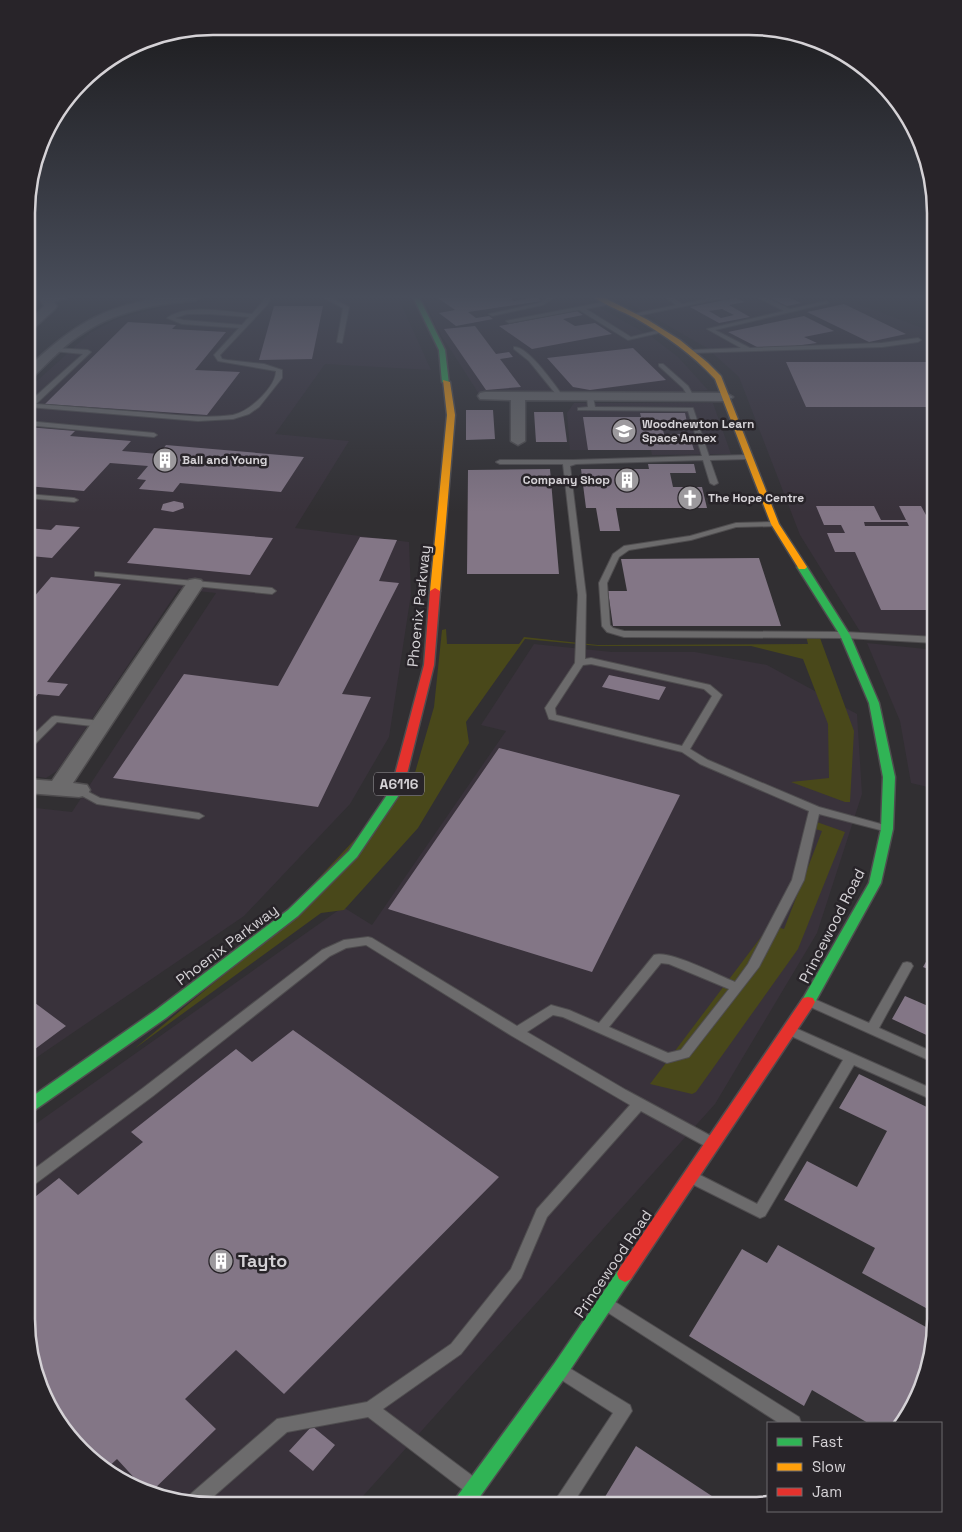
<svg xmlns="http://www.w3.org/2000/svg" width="962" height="1532" font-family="'Space Grotesk',sans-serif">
<rect width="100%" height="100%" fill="#312f32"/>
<path fill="#39323b" d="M268 297H398L431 370 325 364 275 434 349 441 295 528 409 542 411 594 389 737 350 804 244 916 27 1064V807L72 812 216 593 179 589 57 771 46 778 27 775 28 389 90 333 117 319 171 305Z
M424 297H581L652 337 678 357 708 390 646 394H479L436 327Z
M618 297H839L936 333V637L861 633 800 535 739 377 707 348Z
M574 403H713L731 454 652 455 651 450H570L567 413Z
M867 643 936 650V789L911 783 900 721Z
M534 644 612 652H695L767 665 857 714 862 794 817 933 715 1104 355 1505 189 1504 142 1492 100 1467 65 1432 40 1390 26 1319 27 1130 343 907 372 925 506 731 481 725Z"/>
<path fill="#49481a" d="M446 629 447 644H519L524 637 598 645 808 644 806 636 820 638 854 731 850 802H845L791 782 829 778 828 724 803 659 751 646H598L525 639 466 722 469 743 418 828 344 910 321 913 134 1049 244 958 414 776 434 707 442 630Z
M814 821 845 832 798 949 696 1092 692 1094 650 1084 770 925 784 929 822 831 809 827Z"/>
<path fill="#837686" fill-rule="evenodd" d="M441 297H515L511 299 514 301 536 297 542 301 468 312 476 318 489 316 493 319 456 326 439 313 455 310 438 298Z
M768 297H788L801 303 787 306Z
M735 298 745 302 729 305 750 317 719 323 690 307ZM722 309 734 315 721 318 709 311Z
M844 304 906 334 869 342 807 312Z
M274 306H323L312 359 259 360Z
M577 311 583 315 563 319 575 326 595 323 612 334 532 349 499 326Z
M804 316 834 331 804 337 817 343 780 348 757 347 728 332Z
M128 322 176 325 172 329 226 332 195 370 240 372 207 415 45 404Z
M475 326 496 354 509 352 513 357 500 359 521 387 486 390 444 329Z
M633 348 666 380 590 390 573 387 547 358Z
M786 362H936V407H806Z
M466 410H493L495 439 466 440Z
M534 412H563L567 442H536Z
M640 413H685L687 422H661L664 434H689L694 450H588L583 417H641Z
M27 427 75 431 70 436 131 441 122 451 159 454 166 445 304 457 281 492 180 483 173 492 139 489 146 480 137 479 148 466 110 463 84 491 27 486Z
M648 464H694L696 473H670L673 487H702L707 508H616L620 531H600L596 508H586L581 469H649Z
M550 469 559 574H467L468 470Z
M174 501 183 503 184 508 173 512 161 510 163 504Z
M816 506H874L881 520H906L899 506H921L936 533V614L934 610H881L855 552H835L827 533H845L841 525H824ZM864 522H907L909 526H865Z
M56 525 80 527 52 558 30 556 27 559V528L51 530Z
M154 528 273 538 250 575 127 563Z
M360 537 397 540 379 581 399 583 342 694 371 697 318 807 113 778 184 674 278 686Z
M759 558 781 626H613L608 591H627L621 559Z
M51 577 121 584 47 682 68 684 59 696 38 694 27 709V605Z
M609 675 666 687 659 700 602 687Z
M499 748 680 795 592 972 388 909Z
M935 946V972L923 967Z
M905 996 935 1009V1039L892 1019Z
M27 997 66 1026 27 1055Z
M293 1030 499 1177 284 1394 236 1350 185 1399 216 1429 149 1494 117 1459 105 1470 100 1467 65 1432 40 1390 26 1319V1204L59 1178 78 1195 143 1142 131 1132 236 1049 252 1062Z
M859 1074 935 1111V1313L862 1273 875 1248 784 1200 807 1161 857 1187 887 1131 839 1108Z
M778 1245 935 1332 926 1379 902 1423H868L812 1390 804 1406 689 1336 742 1249 767 1263Z
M312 1426 335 1445 313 1471 289 1451Z
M636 1446 727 1506 600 1505Z"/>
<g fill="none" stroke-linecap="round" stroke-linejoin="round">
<defs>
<path id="lane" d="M263 297H269L270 300 267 305 220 355 222 359 227 360 264 364 282 370V378L259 407 249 414 233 419 198 421 28 407V403L83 354 53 351V349L55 348 88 350 91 352 36 404C75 407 113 410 152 413 178 415 206 419 233 415 249 412 276 387 276 371L218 361 214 355 239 328 182 324 167 318C187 303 229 312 252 314L264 300ZM187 314H210L249 317 242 325 183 320 175 318Z
M322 297H330L349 307 342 343 337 342 343 308Z
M548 297H555L543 305 492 316 489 314 539 303Z
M665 297H672L682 304 716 297H729L632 317 629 315 676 305Z
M757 297H765L790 309 826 301 829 303 715 330 750 348 882 343 918 338 921 340 918 342 882 347 690 353 689 352 692 350 741 348 707 329 784 311Z
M609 301 612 303 611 304 586 309 631 337 660 330 663 332 628 340 579 310 509 323 506 321Z
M514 347C528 346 554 384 563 396V398H559L529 361 514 349Z
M28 358 45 362 42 364 28 362Z
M659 364H663L688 386 694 397 693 398H689L683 388 659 366Z
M590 395 593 397 595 407 693 408 709 456 748 455 752 457 748 459 710 460 718 483 714 485 710 483 703 460 576 464 570 466 586 595 585 659 591 658 710 685 722 695 690 749 708 760 819 807 888 826 889 828 884 831 819 814 804 880 759 967 689 1057 667 1063 563 1017 553 1015 527 1032 626 1090 713 1137 715 1141 713 1145 708 1147 703 1145 641 1111 547 1217 521 1278 461 1354 383 1409 474 1477 476 1483 474 1489 468 1491 462 1489 368 1417 287 1432 205 1504 184 1503 186 1498 277 1419 367 1402 451 1344 511 1269 537 1209 630 1105 512 1036 366 945 346 948 330 956 153 1096 31 1187 26 1189V1175L143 1088 322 950 344 940 368 937 372 938 517 1026 551 1005 569 1010 599 1023 654 955C670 950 717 975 735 982L748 964 792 880 809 811 700 764 682 752 549 719 545 708 575 663 578 595 563 464H500L496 462 500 460H573L702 456 688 411 578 410V408L588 407 587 397ZM591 664 704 689 712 696 682 746 556 715 555 708 583 665ZM661 963 669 964 729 989 681 1050 668 1053 609 1027Z
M27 421 154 433 157 435 154 437 27 425Z
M27 494 74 498 78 500 74 502 27 498Z
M775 522H778V526L736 527 691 540 629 550 619 557 607 583 610 625 613 628 624 631 845 632 936 637V643L845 638 624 637 607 632 602 626 599 583 613 554 624 546 690 536 736 523Z
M95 572 272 588 276 591 272 594 98 576H95Z
M55 716 101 721 106 724 101 727 57 722 30 749 27 750V741L52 717Z
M79 787 100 798 199 813 204 816 199 819 97 804 75 792 74 790Z
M907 962 911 963 913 966 879 1028 935 1053V1063L806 1005 804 1002 806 999 810 997 814 999 869 1023 903 963Z
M793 1027 935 1090V1101L854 1065 765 1216 760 1218 690 1183 688 1179 690 1175 695 1173 700 1175 757 1204 843 1060 789 1035 787 1032 789 1029Z
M612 1300 799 1417 801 1423H779L607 1312 604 1307 607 1302Z
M566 1366 630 1405 632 1411 572 1505H554L556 1499 613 1413 560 1379 558 1374 560 1369Z"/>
<path id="street" d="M43 297H68L54 302 57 306 55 309 32 330 28 331V321L44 306 40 300Z
M162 297H201L195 301C154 304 113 312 79 336 62 347 48 363 33 377L28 378V367C75 325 97 309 162 297Z
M485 392 726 393 733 397 726 401 525 400V441L518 445 511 441V400L480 399 478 396 480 393Z
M195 579 201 580 204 584 73 783 87 785 90 790 87 795 79 797 27 793V779L52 781 189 580Z"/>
<path id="fast" d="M413 297H419L445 350 449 384 442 382 439 350Z
M802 564 807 567 850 635 879 703 895 777 893 829 881 883 813 1006 808 1007 803 1006 801 1002 869 883 881 829 883 777 869 703 840 635 797 567Z
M400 774 406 778 403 789 357 857 298 916 166 1018 32 1112 27 1114V1100L156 1010 288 910 349 851 391 789 396 775Z
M625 1266 631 1269 633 1274 631 1279 566 1376 474 1505H454L456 1498 554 1364 619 1269Z"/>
<path id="slow" d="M594 297H603L648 320 680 340 708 363 721 376 779 524 807 567 805 569H799L771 524 715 379C692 354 665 335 635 318 622 311 606 306 594 297Z
M443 380 450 382 455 415 440 591 435 594 430 591 447 415Z"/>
<path id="jam" d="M435 588 440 591 434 665 406 778 400 782 394 778 424 665 430 591Z
M808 997 813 998 815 1002 813 1006 631 1279 625 1282 619 1279 617 1274 619 1269 803 998Z"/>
</defs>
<use href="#lane" stroke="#4f4d4f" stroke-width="2"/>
<use href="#street" stroke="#4f4d4f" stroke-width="3"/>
<use href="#fast" stroke="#4f4d4f" stroke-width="3"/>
<use href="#slow" stroke="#4f4d4f" stroke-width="3"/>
<use href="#jam" stroke="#4f4d4f" stroke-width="3"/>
<use href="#lane" fill="#6c6b6c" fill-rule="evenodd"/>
<use href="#street" fill="#6c6b6c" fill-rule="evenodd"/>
<use href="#fast" fill="#30b455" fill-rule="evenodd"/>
<use href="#slow" fill="#ff9f0a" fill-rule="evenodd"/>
<use href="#jam" fill="#e5322d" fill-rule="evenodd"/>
</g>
<linearGradient id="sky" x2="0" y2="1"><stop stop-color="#1b1a1c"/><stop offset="0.58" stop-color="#484d5a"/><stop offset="1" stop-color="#484d5a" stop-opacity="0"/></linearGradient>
<rect width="962" height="512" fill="url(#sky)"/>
<defs>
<symbol id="school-disc" viewBox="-11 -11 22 22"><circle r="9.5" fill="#9c999d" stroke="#282429"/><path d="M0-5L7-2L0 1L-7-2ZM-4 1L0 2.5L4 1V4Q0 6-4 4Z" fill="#fff"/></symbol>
<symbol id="building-disc" viewBox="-11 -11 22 22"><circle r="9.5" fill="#9c999d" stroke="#282429"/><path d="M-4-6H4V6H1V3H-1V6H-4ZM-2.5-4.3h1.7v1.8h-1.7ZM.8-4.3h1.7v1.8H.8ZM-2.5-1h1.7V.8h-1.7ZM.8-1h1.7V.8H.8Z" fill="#fff"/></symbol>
<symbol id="church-disc" viewBox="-11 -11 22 22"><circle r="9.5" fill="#9c999d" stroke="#282429"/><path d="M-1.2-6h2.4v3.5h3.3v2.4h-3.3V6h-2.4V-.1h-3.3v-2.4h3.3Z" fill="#fff"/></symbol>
</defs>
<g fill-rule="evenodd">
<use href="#school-disc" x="610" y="417" width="28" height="28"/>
<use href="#building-disc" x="151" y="446" width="28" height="28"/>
<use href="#building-disc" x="613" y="466" width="28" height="28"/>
<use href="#church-disc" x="676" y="484" width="28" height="28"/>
<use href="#building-disc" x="207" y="1247" width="28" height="28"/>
</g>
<g text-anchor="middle" stroke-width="5" stroke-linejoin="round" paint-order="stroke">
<g font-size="12" font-weight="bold" fill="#d5d2d6" stroke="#282429" text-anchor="start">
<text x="642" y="428">Woodnewton Learn<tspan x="642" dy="14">Space Annex</tspan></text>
<text x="182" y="464">Ball and Young</text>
<text x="610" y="484" text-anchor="end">Company Shop</text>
<text x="708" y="502">The Hope Centre</text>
</g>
<rect fill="#282429" stroke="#a19ea2" stroke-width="1" x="374" y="772.5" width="50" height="23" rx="4"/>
<g font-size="14" font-weight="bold" fill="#d5d2d6">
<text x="399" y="789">A6116</text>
</g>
<g font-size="15" fill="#d5d2d6" stroke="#282429">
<text transform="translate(419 606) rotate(-84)" y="5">Phoenix Parkway</text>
<text transform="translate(832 926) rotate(-63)" y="5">Princewood Road</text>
<text transform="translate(227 945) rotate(-37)" y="5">Phoenix Parkway</text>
<text transform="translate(613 1264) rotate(-56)" y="5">Princewood Road</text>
</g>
<g font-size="18" font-weight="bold" fill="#d5d2d6" stroke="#282429" text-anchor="start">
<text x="238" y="1267">Tayto</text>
</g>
</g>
<path d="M0 0H962V1532H0ZM213 35H749A178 178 0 0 1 927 213V1319A178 178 0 0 1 749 1497H213A178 178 0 0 1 35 1319V213A178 178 0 0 1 213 35Z" fill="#282429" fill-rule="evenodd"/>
<path fill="none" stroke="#d5d2d6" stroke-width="2.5" d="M213 35H749A178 178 0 0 1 927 213V1319A178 178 0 0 1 749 1497H213A178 178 0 0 1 35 1319V213A178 178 0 0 1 213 35Z"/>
<rect x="767" y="1422" width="175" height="90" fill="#282429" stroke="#6d6a6e"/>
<rect x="777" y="1438" width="25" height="8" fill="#30b455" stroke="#6d6a6e"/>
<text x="812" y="1447" font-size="15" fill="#d5d2d6">Fast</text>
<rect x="777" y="1463" width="25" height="8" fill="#ff9f0a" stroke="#6d6a6e"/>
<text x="812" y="1472" font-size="15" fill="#d5d2d6">Slow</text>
<rect x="777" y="1488" width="25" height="8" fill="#e5322d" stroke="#6d6a6e"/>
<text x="812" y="1497" font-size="15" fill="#d5d2d6">Jam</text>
</svg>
